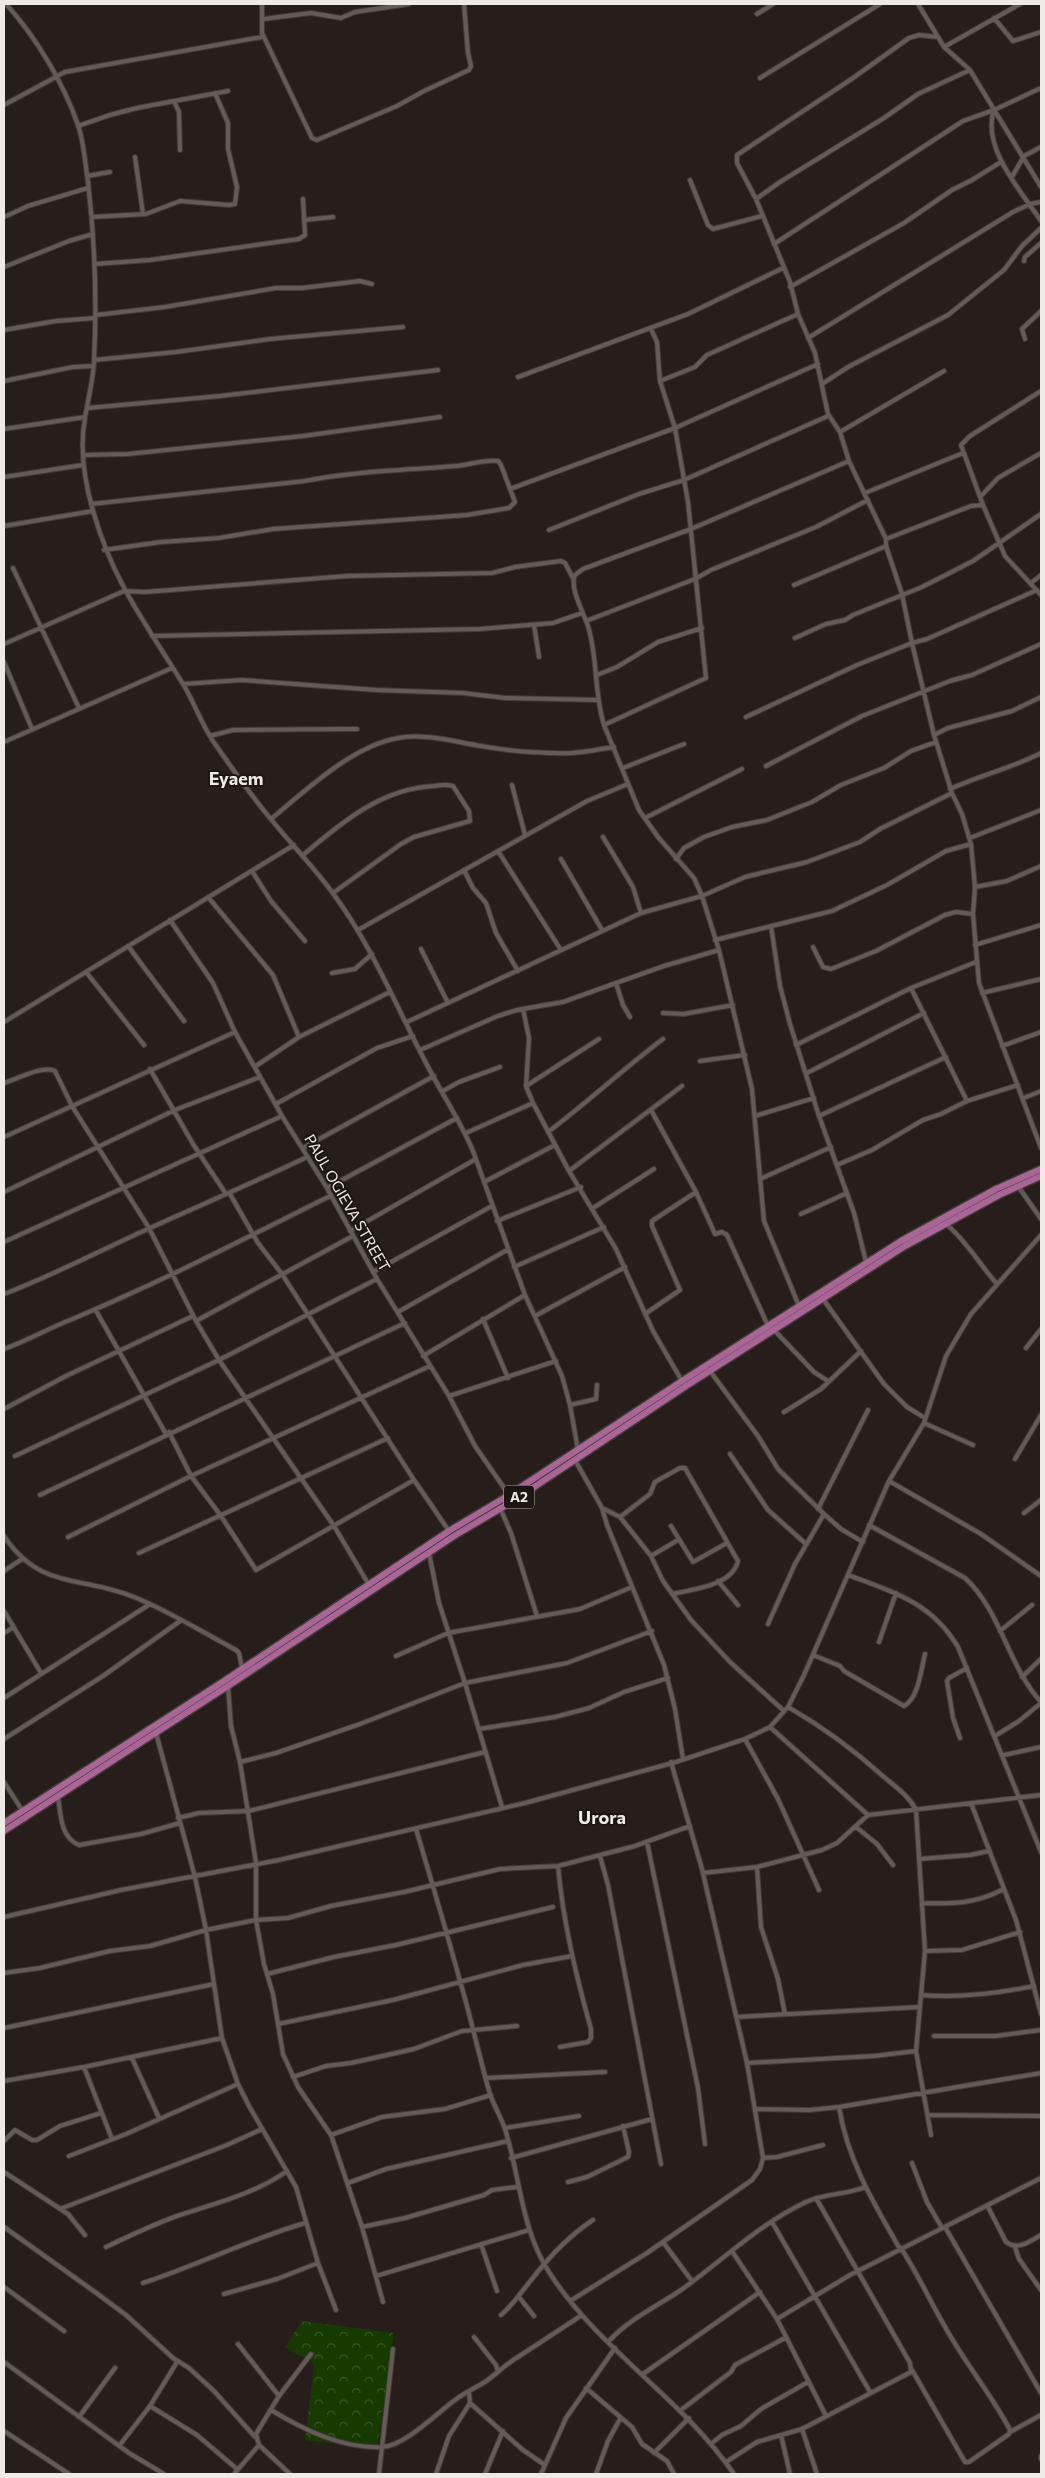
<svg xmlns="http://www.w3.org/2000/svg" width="1045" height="2478" font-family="Commissioner,sans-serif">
<defs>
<pattern id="forest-crowns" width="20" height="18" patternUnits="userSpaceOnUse" patternTransform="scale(1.25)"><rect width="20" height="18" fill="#163a00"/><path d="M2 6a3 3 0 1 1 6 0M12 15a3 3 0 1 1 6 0" fill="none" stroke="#385725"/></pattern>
</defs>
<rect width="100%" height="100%" fill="#271e1b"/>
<path fill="url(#forest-crowns)" d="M302 2321 394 2333 377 2449 305 2440 314 2364 285 2347Z"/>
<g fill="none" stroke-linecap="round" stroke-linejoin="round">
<defs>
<path id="minor" d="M6 4C36 37 63 82 78 125 84 142 85 163 88 182 95 241 97 301 94 362 93 381 88 399 85 418 79 450 85 484 94 514 114 583 146 624 183 684 194 702 201 723 213 741 231 767 249 793 270 818 290 843 313 866 332 892 371 944 395 1004 425 1061 440 1091 460 1120 473 1151L525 1295 562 1376 570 1405 578 1450
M918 4 944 47 970 70 1041 187
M757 14 773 4
M994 18 1013 41 1041 32
M263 19 311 13 341 18 355 12 409 4
M263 35 312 138 317 140 397 106 424 91 469 70 471 66 468 53 464 4
M944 47 1020 4
M760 78 880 4
M174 101 179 112 180 150
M4 105 65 72 262 37V4
M994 110C981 148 1022 192 1041 221
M78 126 110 115 137 108 228 91
M135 157 143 214
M87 176 110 172
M1012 177 1024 156 1041 147
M690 180 708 225 713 229 762 216
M756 199 780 182 884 118 918 94 970 70
M4 217 28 206 88 188
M92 217 146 214 180 201 229 205 235 204 237 187 228 149V123L215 93
M304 220 333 217
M774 244 963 121 994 110 1041 88
M1024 261 1025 257 1041 243
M95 264 150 260 299 239 305 235 303 199
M4 267 69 241 93 234
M790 287 904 223 952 190 972 180 1001 162
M96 315 165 307 276 288H302L360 281 372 284
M651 329 657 342 660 381 675 428 688 502 706 678 604 725 639 810 658 837 694 878 702 896 719 950 752 1089 764 1221 799 1306
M4 330 56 321 95 318
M808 338 1013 212 1030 204 1041 202
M1025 339 1022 329 1041 311
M94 360 176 352 270 339 403 327
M518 377 688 314 783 268
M4 381 73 367 93 366
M660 381 695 367 707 355 798 314
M822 384 848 367 948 315 1004 270 1022 246 1041 228
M1041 391 970 436 961 445 983 505 1005 556 1041 595
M88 408 220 396 438 370
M4 429 85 417
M840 432 944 371
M83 455 128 454 303 436 440 417
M4 477 83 465
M510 489 675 428 818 364
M865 493 963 453
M981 496 998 478 1041 453
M91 504 305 481C354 471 406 470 456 466 469 465 485 459 498 461L501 465 515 502 509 508 467 515 273 529 219 538 161 542 104 550
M4 526 93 511
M549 530 639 494 684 480 828 416
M886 539 971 506 983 505
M13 568 79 708
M1031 583 1041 575
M794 585 886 546
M1037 590 927 639 912 643 934 735 952 793 962 814 971 844 975 887 973 914 979 983 1041 1148
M586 621 695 579 711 570 816 527 868 500
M534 625 539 657
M152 636 480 629 553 623 582 613
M795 638 826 624 845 620 853 615 922 587 973 561 1041 514
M4 644 124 591 145 592 347 576 492 573 515 567 561 561 565 563 573 578
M4 662 32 729
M597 675 617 667 658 642 702 628
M183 684 242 680 376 690 463 693 505 698 598 700
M746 717 857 665 912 643 902 594 886 546V539L849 461 840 432 828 414 815 353 798 314 790 282 756 199 737 163V155L853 78 909 38 919 35 938 37
M604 725C594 693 598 659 588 626 584 614 569 587 575 575L583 569 691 529 849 461
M934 735 948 728 1012 711 1041 697
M210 736 233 730 357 729
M4 742 172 668
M766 766 862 716 950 681 972 675 1041 644
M623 768 684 744
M512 785 525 835
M950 789C981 775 1012 768 1041 753
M645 818 742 769
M271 819C305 791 352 746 398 738 425 733 455 742 481 746 508 751 545 754 572 753 586 752 600 749 614 747
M603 837 633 887 641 913
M970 838 1041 810
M498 851 561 950
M303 855C341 823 382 788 434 786 440 785 447 784 453 786L469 811 470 821 414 837 401 844 333 893
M561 859 602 930
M676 859 684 848 704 837 732 827 767 820 812 802 841 785 884 768 911 751 936 742
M464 870 473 888 486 903 496 933 518 971
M252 871 271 901 305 941
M975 887 1007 881 1041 866
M208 897 273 975 299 1037
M170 920 213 983 235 1032 282 1116 327 1188 377 1279 449 1396 475 1446 509 1495
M771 926 780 986 790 1024 819 1116 854 1213 866 1262
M358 930 587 801 628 784
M715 940 832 911 887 885 946 851 971 844
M975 945 1041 925
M128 946 184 1021
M813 947 823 967 831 969 876 951 945 915 956 912 973 914
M421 949 448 1003
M86 972 144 1045
M332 973 355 969 372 954
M616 983 664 966 719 950
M911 988 967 1101
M982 993 1041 979
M523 1009 529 1038 526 1086 533 1103 569 1171 616 1249 653 1331 682 1381
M663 1013 684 1014 733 1005
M4 1022 294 845
M407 1022 641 913 702 896 745 877 807 862 860 842 880 829 952 793
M796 1045 911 988 976 962
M1002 1046 1041 1032
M420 1050 498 1016 517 1010 563 1002 616 983 623 1005 630 1017
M700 1061 745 1055
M256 1066 299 1037 390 992
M150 1069 193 1144 226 1194
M807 1073 924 1013
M4 1083C17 1079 43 1065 55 1071L72 1106 149 1228 196 1321 219 1360 334 1526 369 1585
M526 1086 599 1039
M443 1091 459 1082 500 1067
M1024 1098 1041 1091
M276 1104 377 1048 413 1036
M651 1110 696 1192 715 1234 722 1232 727 1235 768 1326
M755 1116 814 1098
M819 1116 946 1057
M548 1132C588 1102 623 1069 663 1039
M466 1133 533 1103
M4 1137 235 1032
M303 1148 434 1076
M837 1165 872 1150 923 1120 941 1114 967 1101 1018 1085
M569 1171 682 1086
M760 1179 831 1147
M484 1182 555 1145
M1018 1186 1041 1219
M327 1188 457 1118
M4 1192 175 1110 260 1077
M230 1194 258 1243 282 1274 414 1480 449 1531
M593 1208 654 1169
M801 1214 847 1193
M497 1221 581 1187
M946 1224C965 1239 980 1265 997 1284
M350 1231 476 1159
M4 1242 282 1116
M514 1267 604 1227
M373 1272 492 1206
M4 1294C54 1275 101 1250 150 1228 203 1204 255 1182 307 1157
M823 1299 884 1384 907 1407 925 1418
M95 1309 166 1434
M398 1312 507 1250
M645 1314 680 1290 652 1226V1221L696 1192
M535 1316 625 1267
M483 1319 508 1378
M196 1321 353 1236
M775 1331 814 1372 828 1381
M1026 1348 1041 1329
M4 1349C27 1341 47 1329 70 1320 159 1283 244 1239 330 1196
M423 1356 525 1295
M710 1371 758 1436 778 1469 824 1514 841 1529 863 1542
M449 1396 556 1361
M570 1405 596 1399 597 1385
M4 1409 66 1376 193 1316
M784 1412 821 1389 861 1351
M924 1423 973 1445
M169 1432 191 1476 221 1516 256 1570 414 1480
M730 1454 768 1510 806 1544
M15 1456 219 1360 377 1279
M1015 1459 1041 1415
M575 1460 602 1508 607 1525 664 1665 675 1709 683 1759
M889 1481 981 1534 1041 1576
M40 1495 405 1323
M500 1508 511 1533 537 1616
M602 1508 620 1517 651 1556 663 1581 691 1620 730 1662 784 1711
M818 1509 868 1410
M1024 1513 1041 1500
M620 1517 650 1494 655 1482 680 1468H685L738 1561C732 1586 693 1589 673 1594
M869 1525 965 1578C1001 1611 1008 1666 1041 1702
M671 1526 693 1562 727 1543
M4 1536C41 1591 81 1575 134 1597 169 1611 202 1632 236 1650L239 1653 242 1668
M68 1537 191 1476 430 1366
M139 1553 388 1438
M429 1553 439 1603 465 1683 502 1807
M651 1556 678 1540
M4 1571 22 1559
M848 1575C894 1592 932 1603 958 1647L1041 1852
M718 1581 738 1605
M4 1611 41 1673
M768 1624 795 1564 824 1514
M1000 1631 1032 1605
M4 1633 14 1627
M879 1642 896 1593
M813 1655 840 1666 844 1671 904 1706C919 1698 921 1669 925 1654
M396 1656 448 1633 580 1609 632 1587
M1022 1677 1041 1659
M228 1686 231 1726 240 1762 256 1863V1920L264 1964 273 1994 283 2054 298 2087 331 2135 362 2227 383 2302
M4 1698 150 1604
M788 1707C823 1727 854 1750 884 1777 896 1787 909 1796 916 1810L925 1951 916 2051 931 2135
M770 1727 868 1815
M479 1729 555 1717 589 1708 624 1692 668 1678
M156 1733 195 1877 206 1930 222 2038 238 2084 249 2106 296 2187 318 2263 277 2279 224 2294
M995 1736 1019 1721 1041 1703
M960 1738 953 1718 947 1681 949 1678 967 1668
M4 1739 103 1676 180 1621
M745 1739 778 1799 819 1890
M1004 1755 1041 1747
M240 1762 276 1753 360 1724 465 1683 567 1663 652 1631
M4 1782 22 1810
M58 1797C61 1815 60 1837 79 1845L141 1834 180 1823
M971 1803 1016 1920 1041 2014
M178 1818 199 1813 249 1811 485 1752
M856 1827 877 1844 893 1865
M416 1829C431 1879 446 1930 460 1981 471 2018 479 2056 490 2094 494 2106 501 2117 505 2129 520 2176 521 2229 549 2272 598 2349 682 2398 734 2474
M647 1842 698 2088 705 2144
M600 1856 608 1885 661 2164
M919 1859 970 1855 989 1851
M558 1866C563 1922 576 1975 591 2029V2038L588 2042 560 2047
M757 1867 761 1927 778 1979 785 2014
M703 1873 757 1867 822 1850 837 1843 868 1815 1041 1795
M922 1903C954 1904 975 1904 1004 1889
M4 1917 121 1890 279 1860 525 1803 676 1762 745 1739 770 1727 788 1707 804 1675 889 1481 924 1423 946 1356 971 1314 1041 1235
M925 1951 962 1950 1020 1932
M4 1973 40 1968 110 1951 150 1946 206 1930 256 1920 288 1918 331 1906 404 1892 500 1869 558 1866 635 1846 690 1826
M267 1974 334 1957 396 1945 553 1907
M922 1995C957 1998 1000 1993 1034 1986
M736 2017 920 2007
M278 2024 393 2000 523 1965 572 1956
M4 2028 214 1984
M934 2036H996L1041 2030
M132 2058 159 2118
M747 2063 874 2056 916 2051
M84 2067 112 2139
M293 2077 326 2066 351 2063 414 2049 462 2031 517 2026
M486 2078 605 2072
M4 2081 84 2067 222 2038
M839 2107C847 2159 874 2204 900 2249
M755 2109 810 2110 839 2107 1041 2073
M929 2115 1041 2116
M505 2128 579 2116
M331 2135 382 2117 445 2109 491 2095
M4 2141 15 2130 32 2140H37L60 2126 101 2113
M69 2156 126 2134 238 2084
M511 2158 652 2119
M763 2158 777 2157 823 2145
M912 2163 927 2202 942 2228
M4 2172 68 2214 85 2235
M568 2182 587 2177 628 2157 629 2152 623 2126
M348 2183 386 2169 508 2141
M988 2207 1006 2242C1018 2251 1030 2241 1041 2235
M60 2209 227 2145 262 2129
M772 2222 870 2392
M4 2227 95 2292 126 2315 173 2358 189 2368 214 2391 255 2437
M362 2227 405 2218 484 2195 492 2190 517 2187
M945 2227 1041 2393
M663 2242 692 2281
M481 2244 497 2291
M106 2247C129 2236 152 2225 177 2216 213 2204 255 2194 287 2171
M1015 2247 1019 2259 1041 2290
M901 2248C921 2279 935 2312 954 2342 972 2372 994 2399 1010 2430L1009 2434 969 2462H965L912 2370
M732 2251 777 2319 826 2416
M318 2263 336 2310
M376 2276 529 2230
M143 2283C198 2265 250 2239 305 2223
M4 2287 64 2331
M519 2297 534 2316
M570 2301 647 2253 752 2180 760 2169 763 2158 747 2063 702 1869 671 1762
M501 2315C514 2304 521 2292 532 2279 549 2257 570 2235 593 2220
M777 2319 850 2275 1041 2178
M474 2337 496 2365 498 2372
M609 2341C629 2319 656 2307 681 2290 722 2261 759 2224 806 2202 825 2193 846 2195 865 2187
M238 2344 279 2396 256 2434 259 2445
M4 2362 129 2453 164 2474
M643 2374 760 2292
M586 2388 632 2427 642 2444 667 2461 674 2474
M279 2396 311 2354
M470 2403 523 2450 545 2465
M150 2406 197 2435 237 2469
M271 2410C304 2430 343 2449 382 2447 405 2446 437 2413 455 2400 464 2393 475 2388 485 2382 496 2374 506 2364 518 2357 539 2343 561 2329 582 2315
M681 2410 731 2372 735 2365 785 2338
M79 2417 115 2368
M802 2429 817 2474
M4 2431 69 2474
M1010 2432 1041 2415
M781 2435 790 2474
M712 2443 722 2435 741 2426 761 2409 808 2382
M119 2446 150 2406 177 2362
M654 2453 689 2418
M1041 2456V2459
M726 2462 757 2442 802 2429 911 2372 910 2363 816 2198
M234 2474 259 2445 290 2474
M379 2474 393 2349
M436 2474 449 2436 470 2403 469 2392
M485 2474 503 2431
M541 2474 566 2418 615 2348
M596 2474 608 2441 620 2419"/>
<path id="trunk" d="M4 1823 224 1681 449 1531 509 1495 682 1381 901 1241 996 1189 1041 1169
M4 1831 228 1686 454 1536 513 1501 686 1386 905 1246 999 1195 1041 1176"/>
</defs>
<use href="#minor" stroke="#413a38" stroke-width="6"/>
<use href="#trunk" stroke="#413a38" stroke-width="9"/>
<use href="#minor" stroke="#645a56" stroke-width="4"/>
<use href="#trunk" stroke="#a86595" stroke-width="6"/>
</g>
<g text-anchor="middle" stroke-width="4" stroke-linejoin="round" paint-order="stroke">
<rect fill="#1d1512" stroke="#b1aaa7" stroke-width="1" x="504" y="1485.5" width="30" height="23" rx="4"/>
<g font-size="14" font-weight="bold" fill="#f0eae7">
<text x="519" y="1502">A2</text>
</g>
<g font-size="15" fill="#f0eae7" stroke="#1d1512">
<text transform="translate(347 1203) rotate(60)" y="5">PAUL OGIEVA STREET</text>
</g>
<g font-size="18" font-weight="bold" fill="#f0eae7" stroke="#1d1512">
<text x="236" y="785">Eyaem</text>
<text x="602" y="1824">Urora</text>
</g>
</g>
<rect width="1045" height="2478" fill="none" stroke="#f0eae7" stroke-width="10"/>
</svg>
